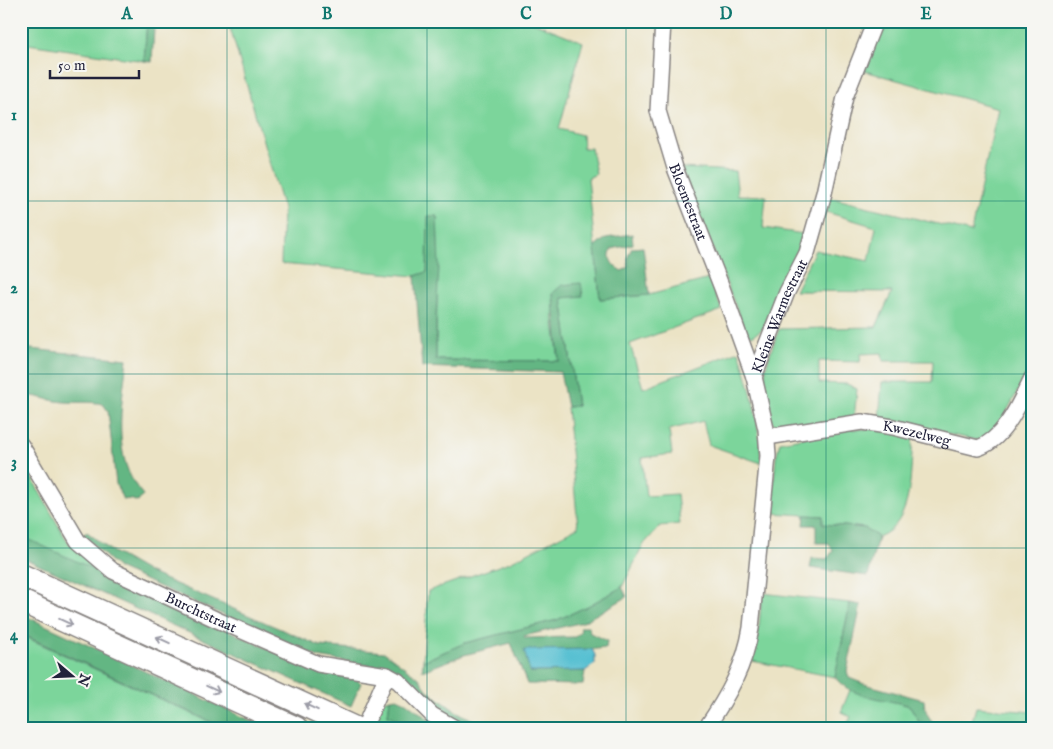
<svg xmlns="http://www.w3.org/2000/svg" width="1053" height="749" font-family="'IM FELL English',serif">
<rect width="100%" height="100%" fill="#f6f6f2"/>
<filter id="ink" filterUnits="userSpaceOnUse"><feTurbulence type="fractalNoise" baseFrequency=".02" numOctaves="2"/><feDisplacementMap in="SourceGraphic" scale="10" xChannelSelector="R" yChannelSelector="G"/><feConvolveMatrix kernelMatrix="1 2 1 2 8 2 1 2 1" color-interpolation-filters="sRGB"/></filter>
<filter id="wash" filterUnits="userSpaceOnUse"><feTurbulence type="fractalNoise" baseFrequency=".0096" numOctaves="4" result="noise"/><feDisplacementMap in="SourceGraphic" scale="20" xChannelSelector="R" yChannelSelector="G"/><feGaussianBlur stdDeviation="1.12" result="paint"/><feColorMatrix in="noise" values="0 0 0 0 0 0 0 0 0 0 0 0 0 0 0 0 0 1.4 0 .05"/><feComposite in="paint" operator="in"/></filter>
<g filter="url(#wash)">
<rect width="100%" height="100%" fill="#ebe3c5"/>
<path fill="#7bd59b" stroke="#4e7c6b" d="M21 21H147L144 61 21 43Z
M228 21H530L583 42 559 129 582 135 583 148H591L596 174 588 178 600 299 649 295 709 279 722 310 630 344 643 388 739 351C751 388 760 424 761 463L709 445 703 421 669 430 672 454 642 458 646 496 677 494 680 524 660 526 644 544 622 587 588 606 557 620 465 643 423 661 428 591 510 562 578 527 567 407 577 406 562 297 553 293 554 322 559 361 436 360C436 312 439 264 437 216L429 250 427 272 415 276 281 264 283 209Z
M881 21H1032V365L1001 422 981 441 879 420 882 382H932L933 361H883L882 353 861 354 860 362 819 361V383L847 384 857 389 854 419 783 428C771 426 771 419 768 409 759 374 768 361 779 329L876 327 892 292 795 291 815 250 869 261 876 227 826 212 828 197 971 232 998 108 861 70Z
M681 168 735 171 738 195 766 196 763 228 804 234 787 280 763 329 752 336 746 333Z
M850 429H874L913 436C910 469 915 524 878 537L865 528 822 524 823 516 771 513 776 457 780 442Z
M21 459 67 541 92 563 89 568 21 536Z
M762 593 850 603 835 677 752 661 758 638Z
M21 635 223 728H21Z
M850 690 910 706 923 728H845L851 717 841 712Z
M390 699 388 715 416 728H381L376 718 383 701Z
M976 707 1032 712V728H970Z"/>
<path fill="#64b683" stroke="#436c5f" d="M147 21H158L154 29 152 62 144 61Z
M428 216H437L439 266 436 318V360L559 361 553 293 562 285 581 283 583 296 562 298 577 406 567 407 560 372 422 367 415 276 427 272Z
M632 234 633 244 612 249C606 259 614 267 622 271L628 267V256L632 248 643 247 649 295 600 299 595 247 606 238Z
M21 348 127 359C122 404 110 458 143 495L138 502 130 499 123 500 116 484 108 411 103 404C90 401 78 403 64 402 50 401 36 395 21 395Z
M805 515 823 516V524L865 528 878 537 868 576 810 568 812 558 827 559 833 551 829 543H816V525H804Z
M87 532 110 550 150 573 320 646 384 652 419 678 428 691 454 710 488 728H467L441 714 385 668 318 657 118 568 83 535Z
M21 536 313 669 337 676 356 678 361 683 351 706 21 557Z
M622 587 627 597 583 622 524 636 525 638 575 637 580 633 581 627H589L590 633 607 641 606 648 586 650 530 672 585 671 583 685 527 684 511 643 464 655 422 671 423 661 465 643 557 620 588 606Z
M850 603 861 605 847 671 849 678 864 684 924 700C925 713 929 720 940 728H923L910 706C887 698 850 699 835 677Z
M21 614 267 728H224L21 634Z
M397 698 406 702 440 728H416L388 715 390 699Z"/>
<path fill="#56c0d2" stroke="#3c7186" d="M592 649 595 655V664L585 671 530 672 524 650Z"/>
</g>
<g filter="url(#ink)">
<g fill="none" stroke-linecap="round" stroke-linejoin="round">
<defs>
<g id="minor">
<path id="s1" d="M663 21 658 111 675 168 722 288 754 377"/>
<path id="s2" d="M767 437 862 422 893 427 978 448C1005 439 1020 402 1032 378"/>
<path id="s3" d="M21 445 78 541 113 571 215 619 318 664 387 675 364 728"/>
<path d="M387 675 398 681 432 715 455 728"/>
<path id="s4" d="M706 728C728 696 745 666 751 628L768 456 766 429 754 377 787 292 807 253 824 193 845 97 875 21"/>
</g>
<path id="highway" d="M21 575 355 728
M21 601 296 728"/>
</defs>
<use href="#minor" stroke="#868280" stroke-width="18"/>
<use href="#highway" stroke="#868280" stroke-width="25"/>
<use href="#minor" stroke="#fff" stroke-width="15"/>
<use href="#highway" stroke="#fff" stroke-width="22"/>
</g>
<defs><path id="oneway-shaft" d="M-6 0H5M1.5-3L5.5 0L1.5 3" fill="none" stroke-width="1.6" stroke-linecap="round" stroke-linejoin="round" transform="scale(1.25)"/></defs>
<g stroke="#9c9ca7">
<use href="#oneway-shaft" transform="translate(66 622) rotate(25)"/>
<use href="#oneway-shaft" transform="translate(163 640) rotate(-155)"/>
<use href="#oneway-shaft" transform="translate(213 689) rotate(25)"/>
<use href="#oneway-shaft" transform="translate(311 707) rotate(-155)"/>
</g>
</g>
<path fill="none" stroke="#0f766e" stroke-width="1" stroke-opacity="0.55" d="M227 21V728M427 21V728M626 21V728M826 21V728M21 201H1032M21 374H1032M21 548H1032"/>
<g text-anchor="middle" stroke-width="4.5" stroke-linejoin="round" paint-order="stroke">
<g font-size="15" fill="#22223b" stroke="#f6f6f2">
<text dy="5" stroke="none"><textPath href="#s1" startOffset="186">Bloemestraat</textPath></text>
<text dy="5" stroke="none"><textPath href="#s4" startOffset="430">Kleine Warmestraat</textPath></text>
<text dy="5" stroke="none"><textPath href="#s2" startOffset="152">Kwezelweg</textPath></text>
<text dy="5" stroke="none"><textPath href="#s3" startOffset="255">Burchtstraat</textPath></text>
</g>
</g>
<rect width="1053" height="749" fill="none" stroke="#f6f6f2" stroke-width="55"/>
<g transform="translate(72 676) rotate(109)" stroke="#f6f6f2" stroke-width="4" paint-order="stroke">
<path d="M0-4L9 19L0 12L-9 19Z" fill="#22223b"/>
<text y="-8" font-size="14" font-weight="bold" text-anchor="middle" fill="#22223b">N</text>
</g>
<path d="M50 70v8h89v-8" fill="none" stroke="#22223b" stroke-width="2.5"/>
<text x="58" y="70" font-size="15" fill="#22223b" stroke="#f6f6f2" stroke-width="4" paint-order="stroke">50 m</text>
<rect x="28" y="28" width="998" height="694" fill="none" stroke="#0f766e" stroke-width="2"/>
<g font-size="16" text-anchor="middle" font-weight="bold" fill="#0f766e">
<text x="127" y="19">A</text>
<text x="327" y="19">B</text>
<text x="526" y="19">C</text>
<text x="726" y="19">D</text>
<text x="926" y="19">E</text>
<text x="14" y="120">1</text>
<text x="14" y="293">2</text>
<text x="14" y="467">3</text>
<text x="14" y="640">4</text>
</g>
</svg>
